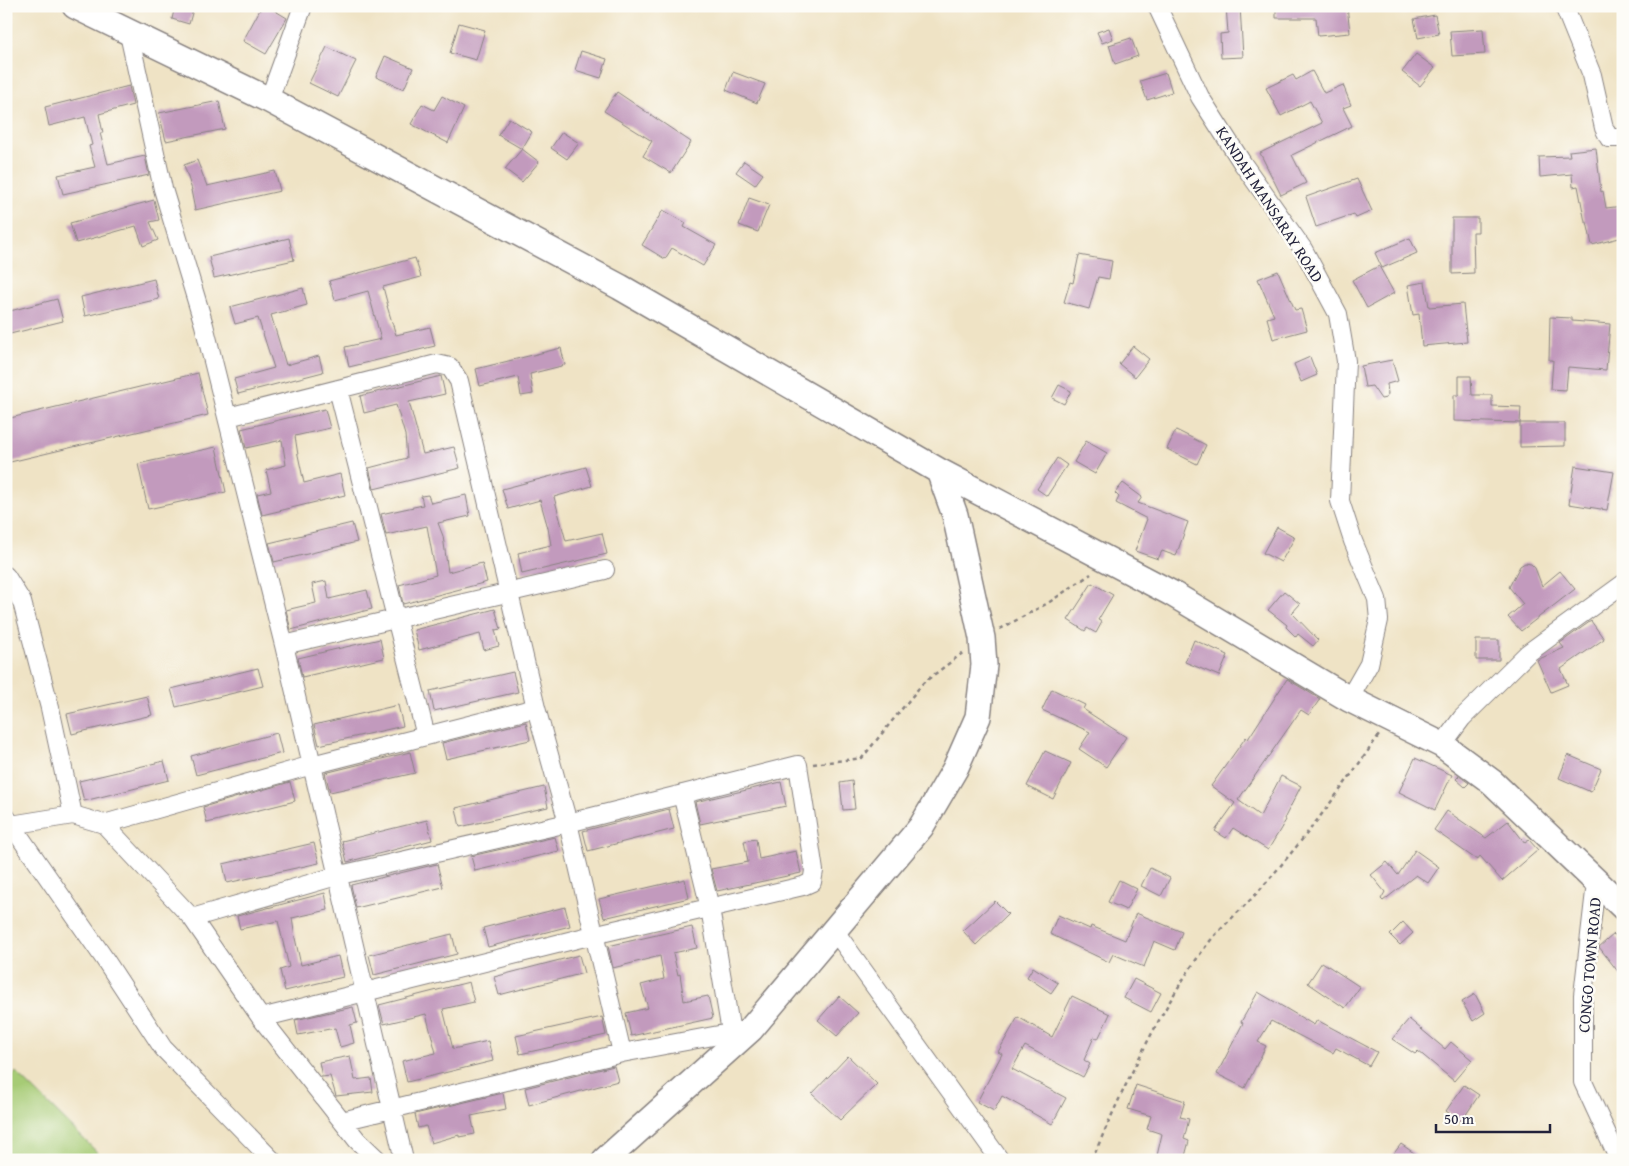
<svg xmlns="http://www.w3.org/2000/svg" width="1629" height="1166" font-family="'Gentium Book Plus',serif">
<rect width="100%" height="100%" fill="#fdfcf7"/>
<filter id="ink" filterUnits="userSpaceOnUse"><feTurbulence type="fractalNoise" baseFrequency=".02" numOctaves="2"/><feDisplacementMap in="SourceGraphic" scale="10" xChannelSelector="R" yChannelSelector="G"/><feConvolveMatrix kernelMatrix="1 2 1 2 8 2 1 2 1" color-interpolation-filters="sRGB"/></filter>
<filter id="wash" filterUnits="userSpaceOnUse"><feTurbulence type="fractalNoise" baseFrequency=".0096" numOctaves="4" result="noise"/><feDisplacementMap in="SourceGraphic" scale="20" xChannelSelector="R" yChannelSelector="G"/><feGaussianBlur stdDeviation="1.12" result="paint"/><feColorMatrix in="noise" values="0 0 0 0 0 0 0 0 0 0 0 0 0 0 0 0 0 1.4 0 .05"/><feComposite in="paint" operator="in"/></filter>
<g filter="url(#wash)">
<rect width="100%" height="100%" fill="#efe3c5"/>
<path fill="#a6cb75" stroke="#647658" d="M16 1072 105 1160H6V1082Z"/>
<g id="blocks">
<path fill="#c29abd" d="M175 6H194L189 24 172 19Z
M262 6H267L287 18 266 54 243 41Z
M1226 6H1240L1243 57 1221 58 1220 34 1228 33Z
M1276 6H1347L1350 33 1318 36 1316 18H1276Z
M1435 15 1439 34 1418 38 1414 19Z
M459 23 485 30 476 60 450 53Z
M1109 28 1113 39 1102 43 1097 32Z
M1483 29 1485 54 1452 56 1450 31Z
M1131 38 1138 56 1115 64 1109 45Z
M327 47 356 61 338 97 309 83Z
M581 51 607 59 601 78 575 70Z
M1416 54 1435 68 1420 86 1402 72Z
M385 56 413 68 404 89 376 77Z
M1312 71 1324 93 1343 85 1351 105 1343 108 1352 126 1292 155 1306 183 1281 195 1260 153 1322 123 1310 101 1281 116 1266 88 1293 75 1296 80Z
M733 72 765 84 757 103 726 90Z
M1166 73 1172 92 1147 100 1140 81Z
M129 86 133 105 99 114 103 133H100L108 164 145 156 149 175 63 194 58 175 95 167 89 146 92 145 85 117 49 126 45 107Z
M617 92 691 142 671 173 643 156 652 141 604 111Z
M442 96 464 108 448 143 411 124 422 104 434 110Z
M219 101 225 129 166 141 159 113Z
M509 118 532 132 522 149 498 135Z
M562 132 579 143 567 159 551 148Z
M1596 148 1601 192 1603 191 1606 208 1623 206V237L1592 245 1587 222H1585L1578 186 1573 187 1572 174 1540 177 1539 157 1570 156 1569 151Z
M522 149 539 162 522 182 505 169Z
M197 160 207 186 275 171 280 191 195 210 191 190H192L184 165Z
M744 161 763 174 755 185 736 172Z
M1357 179 1372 211 1356 218 1354 214 1316 227 1306 197Z
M749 198 769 205 758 232 739 225Z
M154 200 159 220 150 222 158 240 143 246 136 226 76 243 70 223Z
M663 210 686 223 684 227 716 245 703 266 672 248 665 259 642 245Z
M1452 218H1478V232H1473L1474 273 1452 274Z
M289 238 294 260 214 278 209 257Z
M1410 238 1417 253 1382 268 1375 253Z
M1079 255 1112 261 1109 279 1098 277 1089 309 1064 302 1070 282 1073 283Z
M415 258 421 277 383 287 388 306H387L396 335 430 327 435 346 349 367 345 347 381 339 368 291 335 300 329 281Z
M1379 266 1394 293 1367 308 1352 280Z
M1278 271 1295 310 1301 309 1307 330 1273 339 1267 318 1274 316 1258 279Z
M154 279 159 299 85 316 81 297Z
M1425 282 1429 307 1463 304 1467 342 1422 346 1419 314 1413 315 1408 285Z
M303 288 307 305 271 315 286 365 319 356 323 372 238 394 234 379 274 368 258 318 235 324 230 307Z
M57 299 63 321 6 335V312Z
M1550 317 1572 318V321L1610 324 1606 370 1568 367 1566 390 1551 389 1553 360H1549Z
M1133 346 1149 359 1135 377 1119 364Z
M561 348 565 365 530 374 533 394 521 396 518 377 480 386 476 369Z
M1310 357 1317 375 1301 382 1294 364Z
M1392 360 1398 381 1387 384 1388 394 1386 398 1381 399 1372 386 1365 387 1361 366Z
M198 373 208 415 6 463V419Z
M441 376 445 394 409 402 423 454 454 447 460 468 374 489 369 468 407 458 405 435 396 405 364 413 360 396Z
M1459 376H1471L1472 395H1492V406L1521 407 1520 423 1454 421V395H1459Z
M1059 385 1071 391 1064 404 1052 398Z
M325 409 330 428 295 436 298 455 304 483 340 474 345 495 262 515 257 494 271 491 266 470 286 465 282 440 246 448 241 429Z
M1520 423H1565V446L1520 447Z
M1176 430 1206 445 1197 464 1167 449Z
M1086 441 1107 453 1095 474 1074 462Z
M216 447 226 492 148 509 138 464Z
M1057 458 1067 465 1047 496 1037 489Z
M1575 466 1614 472 1607 510 1569 504Z
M586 467 592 486 554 497 566 541 602 533 607 554 522 574 518 553 551 545 548 528 540 500 508 509 502 489Z
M1123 483 1142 497 1138 503 1188 522 1176 556 1162 551 1158 559 1135 551 1147 519 1116 503 1119 497 1115 493Z
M428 495 431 503 466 495 470 516 438 523 443 536 448 572 482 563 487 582 403 604 399 585 436 575 427 526 386 535 381 514 423 505 421 496Z
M352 523 357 542 274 562 269 543Z
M1277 527 1295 537 1281 562 1263 553Z
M1525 563 1531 564 1535 568 1542 586 1560 571 1575 589 1521 631 1508 617 1523 604 1509 587 1520 566Z
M326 581 329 599 367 590 372 609 291 630 286 610 316 603 312 584Z
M1092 583 1113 595 1098 620 1102 622 1096 633 1087 628 1085 631 1068 620Z
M1284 591 1300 604 1292 613 1318 640 1313 646 1298 634 1296 637 1286 627 1287 625 1268 610Z
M495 609 501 629 495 630 499 646 484 650 480 634 419 650 414 630Z
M1591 621 1604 639 1561 669 1568 685 1551 692 1537 660 1564 648 1560 643Z
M380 639 384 658 302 677 298 658Z
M1194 640 1228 655 1219 676 1185 662Z
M1476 640H1499V660H1476Z
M258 668 263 686 176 707 171 689Z
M513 672 518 692 434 711 430 691Z
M1287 679 1320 699 1309 715 1301 710 1238 800 1260 816 1281 776 1301 786 1284 819 1286 820 1268 850 1233 828 1226 838 1215 831 1235 803 1211 786 1246 737 1248 739Z
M1052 689 1085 705 1083 709 1126 737 1106 767 1079 749 1090 732 1042 710Z
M147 696 152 715 72 734 67 714Z
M398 705 403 726 319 745 314 725Z
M526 722 530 740 446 759 442 743Z
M277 733 282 753 196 775 191 756Z
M1045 751 1071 763 1053 799 1027 786Z
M410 752 415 773 330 792 325 773Z
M1568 755 1601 769 1591 792 1559 778Z
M1415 758 1452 775 1435 810 1399 792Z
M164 761 169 780 84 801 79 781Z
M1459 776 1469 783 1465 787 1456 779Z
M852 781 855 809 843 810 840 783Z
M290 782 295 801 207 823 203 807Z
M781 782 786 806 700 824 695 802Z
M544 787 548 807 460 827 456 808Z
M669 809 674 829 588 851 583 831Z
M1447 811 1486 838 1508 821 1525 843 1529 840 1538 850 1502 881 1480 856 1477 860 1434 830Z
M427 820 432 840 347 862 342 841Z
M555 837 559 851 475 871 471 856Z
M756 839 759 859 796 851 801 873 717 891 711 869 748 862 744 841Z
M314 843 319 863 227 883 223 864Z
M1415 850 1439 867 1428 883 1416 875 1383 901 1381 899 1385 892 1371 875 1387 862 1398 875Z
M437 864 443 887 356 908 351 885Z
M1150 868 1170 878 1161 896 1141 886Z
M685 879 689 898 604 918 599 899Z
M1119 880 1137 889 1126 910 1108 902Z
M325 893 328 910 292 918 295 938 301 965 338 956 343 977 285 991 280 970 289 967 278 921 240 929 237 916Z
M995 901 1008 914 976 945 963 931Z
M565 907 570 926 488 947 483 928Z
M1136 913 1182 932 1175 950 1154 941 1144 967 1113 954 1109 962 1050 934 1058 915 1090 929 1091 926 1125 940Z
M1403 922 1413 933 1400 945 1390 935Z
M692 927 697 948 673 953 678 975 680 974 684 1001 708 996 713 1018 631 1036 626 1013 648 1008 641 985 664 979 660 956 613 968 608 946Z
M452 934 457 954 374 975 369 955Z
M1614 934 1623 945V978L1599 947Z
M579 955 584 973 499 995 494 977Z
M1322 962 1360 987 1345 1008 1308 983Z
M1033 967 1058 983 1051 993 1027 977Z
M1134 979 1161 993 1151 1012 1124 998Z
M469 982 474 1002 443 1009 453 1049 488 1041 493 1061 407 1082 402 1061 436 1053 426 1014 384 1024 379 1005Z
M1258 992 1314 1025 1317 1020 1377 1052 1369 1066 1336 1048 1333 1053 1271 1021 1258 1042 1266 1046 1245 1088 1217 1074 1243 1023 1241 1022Z
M1475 994 1485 1013 1473 1021 1462 1002Z
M839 996 858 1013 837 1036 818 1020Z
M1072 996 1110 1014 1098 1039 1094 1037 1084 1060 1090 1064 1083 1077 1025 1046 1012 1069 1066 1098 1052 1124 1002 1096 994 1111 977 1102 1002 1054 998 1052 1018 1017 1052 1037Z
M353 1007 357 1023 350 1025 354 1043 340 1047 335 1028 298 1035 295 1020Z
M602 1017 606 1035 520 1054 516 1036Z
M1409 1019 1445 1049 1451 1042 1472 1060 1454 1081 1418 1051 1415 1054 1392 1039Z
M350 1056 355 1080 371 1078 373 1092 336 1096 330 1076 322 1077 319 1062Z
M848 1056 877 1084 840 1120 812 1094Z
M614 1066 618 1081 529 1105 525 1088Z
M1136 1085 1185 1101 1180 1117 1189 1119 1184 1139 1189 1141 1184 1160H1156L1162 1134 1147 1129 1151 1116 1128 1109Z
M1464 1085 1479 1095 1461 1122 1446 1111Z
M503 1093 506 1109 471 1116 475 1134 459 1137V1135L431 1143 426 1126 418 1128 415 1114Z
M1401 1144 1424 1160H1389Z"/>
</g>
</g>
<g filter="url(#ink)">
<use href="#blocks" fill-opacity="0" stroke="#888280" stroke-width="1"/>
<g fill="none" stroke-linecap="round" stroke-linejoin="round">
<defs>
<path id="street" d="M1157 6 1200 97 1243 164 1303 249 1338 314 1346 361 1340 501 1353 541 1377 599 1379 620 1369 664 1349 699
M1564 6 1592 75 1604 128 1609 138H1623
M129 34 163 189 204 325 284 645 404 1160
M269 100 303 6
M338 389 426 736
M228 417 437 364 450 367 459 381 536 708 568 823 622 1053
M6 576 22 602 50 708 73 815 104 824 192 918 261 1018 357 1140 378 1160
M284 645 605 570
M1442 745 1462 718 1528 653 1623 584
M682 794 710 908 731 1032
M6 817 104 958 163 1048 272 1160
M104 824 312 765 536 708
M6 828 11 825 73 815
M1596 883 1583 995V1082L1619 1160
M192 918 340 875 568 823 798 765 814 871 812 882 803 886 593 935 261 1018
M834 930 1000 1160
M342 1121 622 1053 751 1029"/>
<path id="secondary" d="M75 6 269 100 620 287 939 471 1171 593 1349 699 1442 745 1492 782 1623 907
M605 1160 751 1029 921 827 955 769 978 717 984 665 982 638 955 515 939 471"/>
</defs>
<use href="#street" stroke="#888280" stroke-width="20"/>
<use href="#secondary" stroke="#888280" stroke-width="28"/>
<path stroke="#888280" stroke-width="2.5" stroke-dasharray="4 4" stroke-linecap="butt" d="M1000 629 1048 603 1091 574
M813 764 862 758 923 683 964 652
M1092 1160C1121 1092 1162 1005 1206 946 1221 927 1240 911 1256 894 1301 844 1341 790 1379 735"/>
<use href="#street" stroke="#fff" stroke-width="18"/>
<use href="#secondary" stroke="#fff" stroke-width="25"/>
</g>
</g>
<g text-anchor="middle" stroke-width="5" stroke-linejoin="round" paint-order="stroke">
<g font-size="16" fill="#22223b" stroke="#fdfcf7">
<text transform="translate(1270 204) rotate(57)" y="6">KANDAH MANSARAY ROAD</text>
<text transform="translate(1589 965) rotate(-85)" y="6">CONGO TOWN ROAD</text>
</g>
</g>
<rect width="1629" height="1166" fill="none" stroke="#fdfcf7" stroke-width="25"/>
<path d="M1436 1124v8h114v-8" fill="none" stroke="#22223b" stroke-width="2.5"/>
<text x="1444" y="1124" font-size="15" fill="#22223b" stroke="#fdfcf7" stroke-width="4" paint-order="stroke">50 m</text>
</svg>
